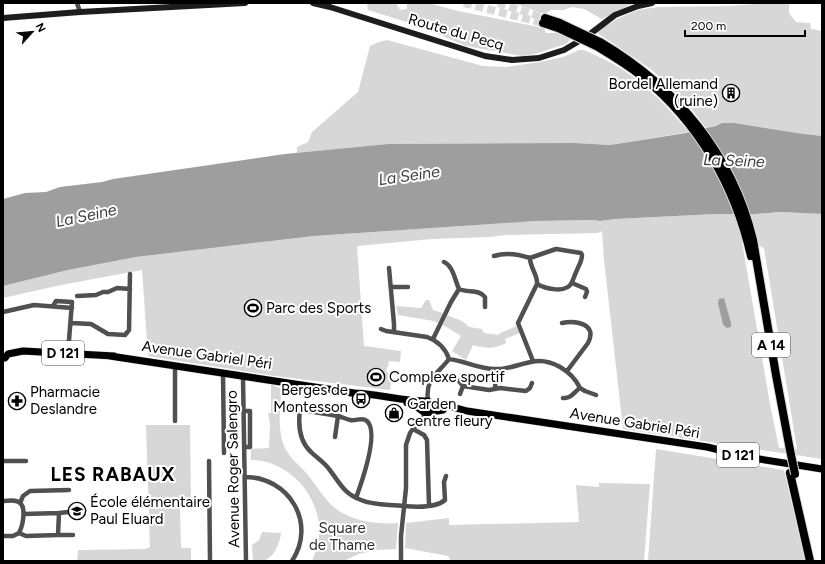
<svg xmlns="http://www.w3.org/2000/svg" width="825" height="564" font-family="Figtree,sans-serif">
<rect width="100%" height="100%" fill="#fff"/>
<path fill="#d7d7d7" fill-rule="evenodd" d="M367 3H396L400 10 407 9V3H428L458 11 544 28 546 33H556L568 37 570 40 566 44 535 54 522 56 466 46 416 25 368 10Z
M513 3H638L632 4 602 19 584 9 572 7 564 10H551L545 14Z
M772 3H789V13L796 22 810 23 811 29 822 31V136L804 134 734 123H722L706 128 690 107 652 70 596 32 617 19 638 10 658 7 728 6Z
M387 40 483 66 507 67 540 62 563 57 579 50H584C597 56 611 62 623 70 649 87 669 109 689 132L610 145 575 143 388 144 297 153V147L308 142 312 132 358 92 370 46 379 42Z
M781 212 822 214V459L623 429 604 260 602 231 598 233 506 235 489 237 432 239 357 246 364 346 401 351 400 362 389 361 388 367H387L386 372 390 373V376H392L390 390 275 376 148 356 142 270 61 285 3 298V286L68 270 136 257 314 236 536 221 592 220 600 221 615 219 716 214H755ZM757 239 759 246 764 248 797 449 779 448 770 404 742 242Z
M426 300H429L433 310 443 313 438 323 434 321 398 315 396 306 421 308Z
M447 315 462 321 469 327 482 329 484 333 499 335 500 333 517 326 520 333 505 339 506 343C493 349 487 349 473 345L466 360 452 351 461 336 443 325Z
M271 384 282 389C280 406 278 423 282 440 286 456 298 463 307 474 314 482 319 491 326 499 342 520 373 525 398 523L396 549 377 550 359 554 343 561H312C315 553 318 546 319 537 323 499 290 460 251 460V449L269 448 270 425 268 413H271Z
M146 425H190L191 507H180L181 548H191V561H77L78 550 145 549 150 547Z
M656 449 784 470 805 561H648Z
M599 483 650 484 644 561H451L448 556 405 548 406 523 449 518V525L579 522 576 485 599 487Z
M262 532 281 533C280 543 274 558 263 561 260 562 256 561 253 561L252 545 259 540Z"/>
<path fill="#9e9e9e" d="M722 123H734L804 134 822 136V214L781 212 755 214H716L615 219 600 221 592 220 536 221 314 236 136 257 68 270 3 286V199L25 193 46 192 60 187 102 182 113 179 285 154 388 144 575 143 610 145 686 133 715 126Z
M724 298 731 323V327L727 328 723 325 718 303 719 299Z"/>
<g fill="none" stroke-linecap="round" stroke-linejoin="round">
<path stroke="#d9d9d9" stroke-width="8" stroke-dasharray="8 4" stroke-linecap="butt" d="M464 3 543 23
M498 3 545 18"/>
<defs>
<path id="primary" d="M110 356 354 393
M3 358H5L8 354 23 351 114 356
M351 393C377 393 402 402 428 401L431 404 449 406 467 411 707 447 753 458 822 469
M407 403 414 405 425 413 443 410"/>
<path id="highway" d="M545 18 560 23
M543 23 558 28
M600 42C676 87 732 153 753 240L776 375 790 450
M598 47C613 56 629 66 643 77 699 123 735 186 751 256
M790 473 810 561"/>
</defs>
<use href="#primary" stroke="#dbdbdb" stroke-width="8"/>
<use href="#highway" stroke="#dbdbdb" stroke-width="10"/>
<path stroke="#505050" stroke-width="4.5" d="M77 3 80 12
M494 256C506 252 518 254 530 258L556 249 581 253 582 255C582 261 579 265 577 270 575 274 574 278 572 282 567 294 546 289 537 284
M530 258C530 268 538 275 537 284L518 323 533 361
M444 262C453 266 455 280 459 289 468 293 479 289 485 297V307
M389 268 394 324V332
M572 283 586 289 587 292 585 297
M391 287H408
M77 296 96 295 103 292H108L117 288 130 289
M53 306 56 301 72 302 68 353
M3 312 34 305 72 308
M71 323 91 324 108 334 125 335 129 330 130 274
M562 323C576 320 598 324 588 343L567 371
M381 329 386 331 427 337C438 341 445 347 449 359
M433 339 451 302 459 289
M223 372 224 453
M243 377 246 561
M459 381 463 386 489 390 500 388 526 391 530 388 532 383
M495 389 496 370
M460 394 463 386
M563 398C571 399 574 392 580 388L585 391 596 395
M428 401C425 378 437 375 449 359 465 361 479 369 495 369 507 370 519 364 531 362 550 357 572 371 580 388
M290 408C306 411 322 413 338 416 342 417 346 419 350 420 356 422 361 416 367 421 380 433 361 484 356 498
M300 410C298 425 299 441 311 452 317 458 324 462 329 469 340 483 343 493 361 500 375 506 389 504 404 506 415 507 436 508 445 500L444 482 446 476
M244 411H250V447H244
M175 421V366
M413 429 424 435 427 440 429 505
M335 437 338 416
M3 461H26
M209 461 210 561
M245 477C289 477 317 523 292 561
M3 501C7 501 12 500 16 501 28 503 23 525 19 533L13 536H3
M20 503 23 496 30 491 69 490
M59 513 69 512
M19 533 26 536 58 535 59 513 24 514
M58 535H73
M401 561V536L406 488V445L410 433 418 422 427 413"/>
<path stroke="#1d1d1d" stroke-width="6" d="M313 3 330 7 485 56 512 60 539 58 564 50 586 37 615 15 638 6 652 3
M3 18 80 12 245 3"/>
<use href="#primary" stroke="#000" stroke-width="7"/>
<use href="#highway" stroke="#000" stroke-width="8"/>
<defs>
<path id="highway-bridge" d="M560 23 600 42
M558 28 598 47
M790 450 795 474"/>
</defs>
<use href="#highway-bridge" stroke="#dbdbdb" stroke-width="10" stroke-linecap="butt"/>
<use href="#highway-bridge" stroke="#000" stroke-width="8"/>
</g>
<defs>
<symbol id="building-ring" viewBox="-11 -11 22 22"><circle r="9.5" fill="#fff" stroke="#000" stroke-width="1.5"/><path d="M-4-6H4V6H1V3H-1V6H-4ZM-2.5-4.3h1.7v1.8h-1.7ZM.8-4.3h1.7v1.8H.8ZM-2.5-1h1.7V.8h-1.7ZM.8-1h1.7V.8H.8Z" fill="#000"/></symbol>
<symbol id="stadium-ring" viewBox="-11 -11 22 22"><circle r="9.5" fill="#fff" stroke="#000" stroke-width="1.5"/><path d="M0-5a6.5 5 0 1 0 0 10a6.5 5 0 1 0 0-10ZM-3.5-1.8h7v3.6h-7Z" fill="#000"/></symbol>
<symbol id="bus-ring" viewBox="-11 -11 22 22"><circle r="9.5" fill="#fff" stroke="#000" stroke-width="1.5"/><path d="M-5-6H5V4H4V6H2V4H-2V6H-4V4H-5ZM-3.5-4V0h7V-4ZM-3.5 1.2v1.5H-2V1.2ZM2 1.2v1.5H3.5V1.2Z" fill="#000"/></symbol>
<symbol id="pharmacy-ring" viewBox="-11 -11 22 22"><circle r="9.5" fill="#fff" stroke="#000" stroke-width="1.5"/><path d="M-2-6h4v4h4v4h-4v4h-4v-4h-4v-4h4Z" fill="#000"/></symbol>
<symbol id="shop-ring" viewBox="-11 -11 22 22"><circle r="9.5" fill="#fff" stroke="#000" stroke-width="1.5"/><path d="M-5-2.5h2.3a2.7 3.5 0 0 1 5.4 0H5L5.5 6h-11ZM-1.5-2.5h3a1.5 2.3 0 0 0-3 0Z" fill="#000"/></symbol>
<symbol id="school-ring" viewBox="-11 -11 22 22"><circle r="9.5" fill="#fff" stroke="#000" stroke-width="1.5"/><path d="M0-5L7-2L0 1L-7-2ZM-4 1L0 2.5L4 1V4Q0 6-4 4Z" fill="#000"/></symbol>
</defs>
<g fill-rule="evenodd">
<use href="#building-ring" x="721" y="83" width="20" height="20"/>
<use href="#stadium-ring" x="243" y="298" width="20" height="20"/>
<use href="#stadium-ring" x="366" y="367" width="20" height="20"/>
<use href="#bus-ring" x="351" y="389" width="20" height="20"/>
<use href="#pharmacy-ring" x="7" y="391" width="20" height="20"/>
<use href="#shop-ring" x="384" y="403" width="20" height="20"/>
<use href="#school-ring" x="67" y="501" width="20" height="20"/>
</g>
<g text-anchor="middle" stroke-width="4" stroke-linejoin="round" paint-order="stroke">
<g fill="#fff" stroke="#4c4c4c" stroke-width="1">
<rect x="752" y="333" width="38" height="24" rx="3"/>
<rect x="42" y="341" width="42" height="24" rx="3"/>
<rect x="717" y="443" width="42" height="24" rx="3"/>
</g>
<g font-size="14" font-weight="bold" fill="#000">
<text x="771" y="350">A 14</text>
<text x="63" y="358">D 121</text>
<text x="738" y="460">D 121</text>
</g>
<g font-size="15" fill="#000" stroke="#fff">
<text transform="translate(456 32) rotate(16)" y="5">Route du Pecq</text>
<text transform="translate(207 355) rotate(8)" y="5">Avenue Gabriel Péri</text>
<text transform="translate(635 423) rotate(9)" y="5">Avenue Gabriel Péri</text>
<text transform="translate(233 469) rotate(-91)" y="5">Avenue Roger Salengro</text>
</g>
<g font-size="15" fill="#000" stroke="#fff" text-anchor="start">
<text x="718" y="89" text-anchor="end">Bordel Allemand<tspan x="718" dy="17">(ruine)</tspan></text>
<text x="266" y="313">Parc des Sports</text>
<text x="389" y="382">Complexe sportif</text>
<text x="348" y="395" text-anchor="end">Berges de<tspan x="348" dy="17">Montesson</tspan></text>
<text x="30" y="397">Pharmacie<tspan x="30" dy="17">Deslandre</tspan></text>
<text x="407" y="409">Garden<tspan x="407" dy="17">centre fleury</tspan></text>
<text x="90" y="507">École élémentaire<tspan x="90" dy="17">Paul Eluard</tspan></text>
</g>
<g font-size="15" fill="#2e2e2e" stroke="#fff">
<text x="342" y="533">Square<tspan x="342" dy="17">de Thame</tspan></text>
</g>
<g font-size="16" font-style="italic" fill="#3f3f3f" stroke="#fff">
<text transform="translate(734 160) rotate(2)" y="6">La Seine</text>
<text transform="translate(409 175) rotate(-8)" y="6">La Seine</text>
<text transform="translate(86 215) rotate(-12)" y="6">La Seine</text>
</g>
<g font-size="19" font-weight="bold" letter-spacing="1" fill="#000" stroke="#fff">
<text x="113" y="481">LES RABAUX</text>
</g>
</g>
<rect width="825" height="564" fill="none" stroke="#000000" stroke-width="8"/>
<g transform="translate(32 32) rotate(63)" stroke="#ffffff" stroke-width="3" paint-order="stroke">
<path d="M0-3L7 15L0 10L-7 15Z" fill="#000000"/>
<text y="-6" font-size="11" font-weight="bold" text-anchor="middle" fill="#000000">N</text>
</g>
<path d="M685 30v6h120v-6" fill="none" stroke="#000000" stroke-width="2"/>
<text x="691" y="30" font-size="12" fill="#000000" stroke="#ffffff" stroke-width="3" paint-order="stroke">200 m</text>
</svg>
